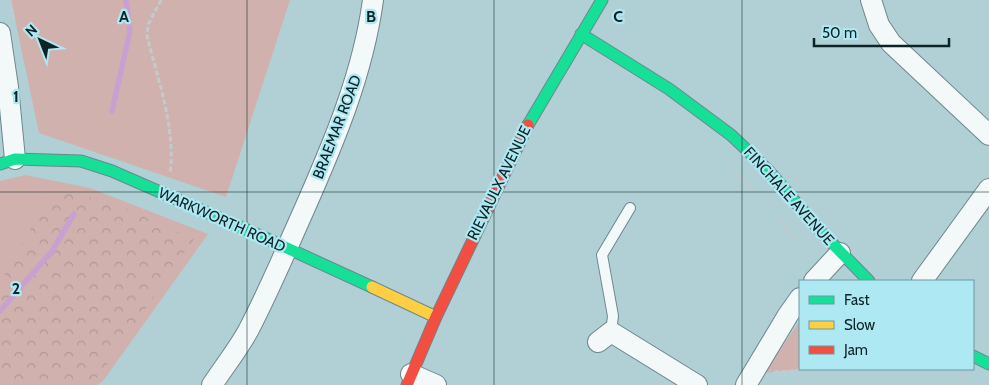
<svg xmlns="http://www.w3.org/2000/svg" width="989" height="385" font-family="Cabin,sans-serif">
<defs>
<pattern id="forest-crowns" width="20" height="18" patternUnits="userSpaceOnUse" patternTransform="scale(1.25)"><rect width="20" height="18" fill="#d0b1ad"/><path d="M2 6a3 3 0 1 1 6 0M12 15a3 3 0 1 1 6 0" fill="none" stroke="#b19895"/></pattern>
</defs>
<rect width="100%" height="100%" fill="#b0d0d6"/>
<path fill="#d0b1ad" d="M11 0H290L226 197 39 133Z
M25 175 90 188 208 234 103 381 97 385H0V181Z
M800 321 801 369 764 373Z"/>
<path fill="url(#forest-crowns)" d="M52 191 106 200 194 239 98 377 86 385H0V283Z"/>
<g fill="none" stroke-linecap="round" stroke-linejoin="round">
<path stroke="#c9a1d1" stroke-width="5.5" d="M112 111 130 31 126 0
M0 311 52 251 74 214"/>
<defs>
<path id="lane" d="M611 332 613 316 602 255 630 208"/>
<path id="street" d="M871 0 879 25 891 43 989 135
M0 33 8 87 15 159
M814 281 840 253
M922 281 989 189
M598 342 611 332 697 385
M411 374 436 385
M212 385C224 367 238 349 248 331 269 291 286 250 304 210 334 142 363 74 373 0
M746 385 788 315 800 298"/>
<path id="fast" d="M581 34 669 89 731 135 768 170 822 233 869 281
M528 125 602 0
M0 164 15 159 81 161 112 171 263 237 372 287
M973 356 989 364"/>
<path id="slow" d="M372 287 436 317"/>
<path id="jam" d="M407 385 436 317 528 125"/>
</defs>
<use href="#lane" stroke="#6d878c" stroke-width="12"/>
<use href="#street" stroke="#6d878c" stroke-width="22"/>
<use href="#fast" stroke="#6d878c" stroke-width="13"/>
<use href="#slow" stroke="#6d878c" stroke-width="13"/>
<use href="#jam" stroke="#6d878c" stroke-width="13"/>
<path stroke="#c1cbce" stroke-width="3" stroke-dasharray="5 2.5" stroke-linecap="butt" d="M10 0 14 19
M161 0 148 25 147 36C158 80 176 128 170 174
M733 170 755 192
M778 220 799 243
M774 372 795 371 801 369
M957 385 964 375"/>
<use href="#lane" stroke="#f3f8f9" stroke-width="10"/>
<use href="#street" stroke="#f3f8f9" stroke-width="20"/>
<use href="#fast" stroke="#16e098" stroke-width="11"/>
<use href="#slow" stroke="#ffcf43" stroke-width="11"/>
<use href="#jam" stroke="#f24e42" stroke-width="11"/>
</g>
<path fill="none" stroke="#0c2427" stroke-width="1" stroke-opacity="0.55" d="M247 0V385M494 0V385M742 0V385M0 192H989"/>
<g text-anchor="middle" stroke-width="4.5" stroke-linejoin="round" paint-order="stroke">
<g font-size="15" fill="#0c2427" stroke="#aee8f2">
<text transform="translate(337 127) rotate(-69)" y="5">BRAEMAR ROAD</text>
<text transform="translate(499 183) rotate(-64)" y="5">RIEVAULX AVENUE</text>
<text transform="translate(789 196) rotate(48)" y="5">FINCHALE AVENUE</text>
<text transform="translate(222 220) rotate(24)" y="5">WARKWORTH ROAD</text>
</g>
</g>
<g font-size="16" text-anchor="middle" font-weight="bold" fill="#0c2427" stroke="#aee8f2" stroke-width="4.5" stroke-linejoin="round" paint-order="stroke">
<text x="124" y="22">A</text>
<text x="371" y="22">B</text>
<text x="618" y="22">C</text>
<text x="16" y="102">1</text>
<text x="16" y="294">2</text>
</g>
<rect x="799" y="280" width="175" height="90" fill="#aee8f2" stroke="#6d9aa1"/>
<rect x="809" y="296" width="25" height="8" fill="#16e098" stroke="#6d9aa1"/>
<text x="844" y="305" font-size="15" fill="#0c2427">Fast</text>
<rect x="809" y="321" width="25" height="8" fill="#ffcf43" stroke="#6d9aa1"/>
<text x="844" y="330" font-size="15" fill="#0c2427">Slow</text>
<rect x="809" y="346" width="25" height="8" fill="#f24e42" stroke="#6d9aa1"/>
<text x="844" y="355" font-size="15" fill="#0c2427">Jam</text>
<g transform="translate(40 40) rotate(317)" stroke="#aee8f2" stroke-width="4" paint-order="stroke">
<path d="M0-4L9 19L0 12L-9 19Z" fill="#0c2427"/>
<text y="-8" font-size="14" font-weight="bold" text-anchor="middle" fill="#0c2427">N</text>
</g>
<path d="M814 38v8h135v-8" fill="none" stroke="#0c2427" stroke-width="2.5"/>
<text x="822" y="38" font-size="15" fill="#0c2427" stroke="#aee8f2" stroke-width="4" paint-order="stroke">50 m</text>
</svg>
